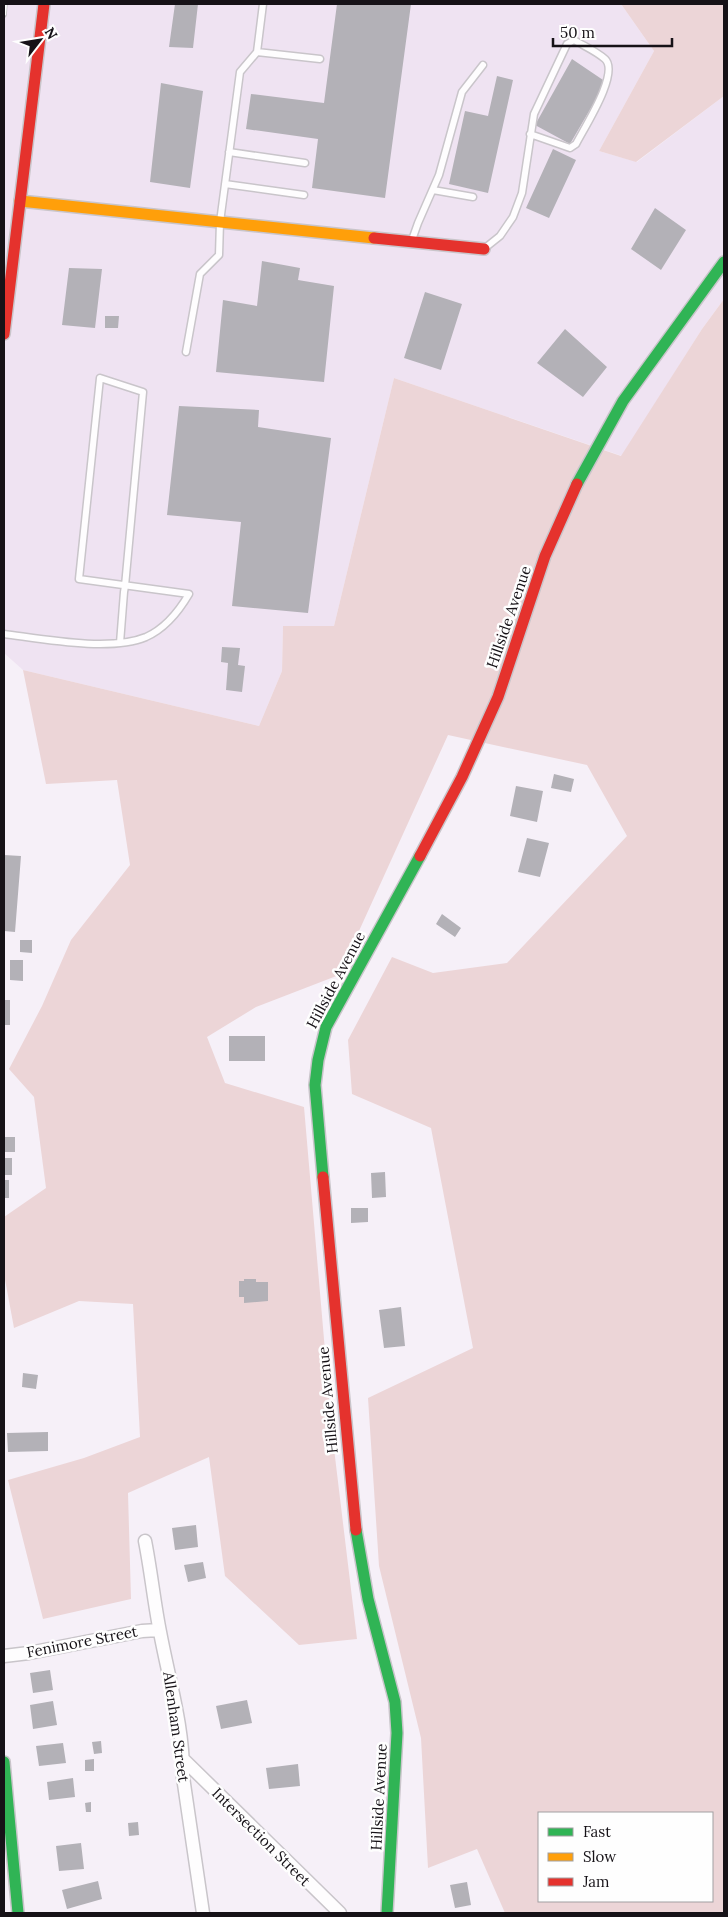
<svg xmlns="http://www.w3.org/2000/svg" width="728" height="1917" font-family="Lora,serif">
<rect width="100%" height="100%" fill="#f6f0f8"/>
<path fill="#efe3f2" d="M4 4H621L654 51 599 151 637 162 724 96V299L702 329 622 456 394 378 334 626H283L282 671 259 726 23 670 4 653Z"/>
<path fill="#ecd5d7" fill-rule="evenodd" d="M621 4H724V96L636 162 599 151 654 51Z
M724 299V1913H505L477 1849 428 1868 421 1738 379 1566 368 1398 473 1348 431 1128 352 1094 348 1040 392 957 433 973 507 963 627 836 587 765 448 735 339 975 256 1007 207 1037 225 1083 304 1107 332 1432 357 1639 299 1645 225 1576 209 1457 128 1493 131 1599 43 1619 8 1480 84 1458 140 1437 133 1304 79 1301 14 1328 4 1274V1217L46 1188 34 1097 9 1069 42 1006 71 940 130 865 117 780 46 784 23 670 259 726 282 671 283 626H334L394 378 621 456 702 329ZM539 1813H712V1901H539Z"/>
<path fill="#b3b1b7" d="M175 4H198L193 48 169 47Z
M337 4H411L385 198 312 188 318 139 246 129 251 94 324 103Z
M572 59 606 82 570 144 535 125Z
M497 76 513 80 488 193 449 184 465 111 488 116Z
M161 83 203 91 190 188 150 182Z
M553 149 576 160 549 218 526 208Z
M655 208 686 230 661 270 631 249Z
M262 261 300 268 298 280 334 286 324 382 216 372 223 300 257 306Z
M69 268 102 269 95 328 62 325Z
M425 292 462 304 441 370 404 358Z
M105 316H119L118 328H105Z
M565 329 607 367 583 397 537 363Z
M179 406 259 410 258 427 331 438 308 613 232 606 241 522 167 515Z
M222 647 240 648 238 665 245 666 242 692 226 690 228 663 221 662Z
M554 774 574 779 571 792 551 788Z
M516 786 543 791 537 822 510 816Z
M527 838 549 843 540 877 518 872Z
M4 855 21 856 15 932 4 931Z
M442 914 461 928 455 937 436 924Z
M20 940H32V953L20 952Z
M10 960H23V981L10 980Z
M4 1000H10V1025H4Z
M229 1036H265V1061H229Z
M4 1137H15V1152H4Z
M4 1158H12V1175H4Z
M385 1172 386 1197 372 1198 371 1173Z
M4 1180H9V1198H4Z
M351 1208H368V1222L351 1223Z
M244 1279H256V1282H268V1301L244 1303V1297H239V1281H244Z
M401 1307 405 1346 384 1348 379 1310Z
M23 1373 38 1375 36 1389 22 1387Z
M48 1432V1451L8 1452 7 1433Z
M196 1525 198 1547 175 1550 172 1528Z
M203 1562 206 1578 188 1582 184 1565Z
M50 1670 53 1690 33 1693 30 1673Z
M247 1700 252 1723 221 1729 216 1706Z
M53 1701 57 1725 33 1729 30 1705Z
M101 1741 102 1753 94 1754 92 1742Z
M63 1743 66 1763 39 1766 36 1746Z
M94 1759V1771H85V1760Z
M298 1764 300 1786 269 1789 266 1768Z
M73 1778 75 1797 49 1800 47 1782Z
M91 1802V1812H86L85 1803Z
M138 1822 139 1835 129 1836 128 1823Z
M81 1843 84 1869 59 1871 56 1846Z
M98 1881 102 1899 67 1909 62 1890Z
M467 1882 471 1905 455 1908 450 1885Z"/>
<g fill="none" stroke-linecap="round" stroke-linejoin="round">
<defs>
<path id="lane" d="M257 52 263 4
M229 152 305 163
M225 184 304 195
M433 190 473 197
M412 240 418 223 439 175 462 92 483 65
M485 248 500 236 513 217 522 193 534 114 567 44 574 40C584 46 596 51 605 59 620 73 584 128 576 144L570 148 530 134
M186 352 200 274 219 255 220 222 240 72 257 52 320 59
M4 634C43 639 110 652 146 637 164 629 179 611 189 594L79 579 100 378 143 392 125 586 124 592 120 643"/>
<path id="street" d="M145 1541C151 1571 154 1602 160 1632 169 1680 184 1729 183 1777L203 1913
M4 1656 29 1653 142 1631 159 1630
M183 1759 340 1913"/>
<path id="fast" d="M577 484 623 401 724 262
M323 1177 315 1085 318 1060 326 1027 420 856
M356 1530 368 1599 395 1702 397 1733 387 1913
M4 1762 18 1913"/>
<path id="slow" d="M20 201 374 238"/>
<path id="jam" d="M374 238 484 249
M4 334 44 4
M420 856 462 777 498 697 545 556 577 484
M323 1177 356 1530"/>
</defs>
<use href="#lane" stroke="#c9c5ca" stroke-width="9"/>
<use href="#street" stroke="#c9c5ca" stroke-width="15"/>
<use href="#fast" stroke="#c9c5ca" stroke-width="14"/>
<use href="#slow" stroke="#c9c5ca" stroke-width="14"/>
<use href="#jam" stroke="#c9c5ca" stroke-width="14"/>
<use href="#lane" stroke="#fefdfe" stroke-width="6"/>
<use href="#street" stroke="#fefdfe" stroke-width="12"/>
<use href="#fast" stroke="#30b455" stroke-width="11"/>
<use href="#slow" stroke="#ff9f0a" stroke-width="11"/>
<use href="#jam" stroke="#e5322d" stroke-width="11"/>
<defs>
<path id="rail" d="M4 15 5 4"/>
</defs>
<use href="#rail" stroke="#c1c0c2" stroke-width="5.5"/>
<use href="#rail" stroke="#fefefe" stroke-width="4" stroke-dasharray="11" stroke-linecap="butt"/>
</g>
<g text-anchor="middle" stroke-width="5" stroke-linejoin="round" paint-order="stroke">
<g font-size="15" fill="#161217" stroke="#fefefe">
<text transform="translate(509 617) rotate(-71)" y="5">Hillside Avenue</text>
<text transform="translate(336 980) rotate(-62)" y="5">Hillside Avenue</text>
<text transform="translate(328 1400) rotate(-95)" y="5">Hillside Avenue</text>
<text transform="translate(82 1642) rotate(-11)" y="5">Fenimore Street</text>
<text transform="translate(176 1727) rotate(82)" y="5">Allenham Street</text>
<text transform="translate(379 1797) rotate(-87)" y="5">Hillside Avenue</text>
<text transform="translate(261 1837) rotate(45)" y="5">Intersection Street</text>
</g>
</g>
<rect width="728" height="1917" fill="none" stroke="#161217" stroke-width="10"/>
<rect x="538" y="1812" width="175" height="90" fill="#fefefe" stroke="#a1a0a2"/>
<rect x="548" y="1828" width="25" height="8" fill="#30b455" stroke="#a1a0a2"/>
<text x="583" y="1837" font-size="15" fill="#161217">Fast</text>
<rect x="548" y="1853" width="25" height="8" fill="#ff9f0a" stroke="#a1a0a2"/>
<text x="583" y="1862" font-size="15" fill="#161217">Slow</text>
<rect x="548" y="1878" width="25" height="8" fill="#e5322d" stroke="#a1a0a2"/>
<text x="583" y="1887" font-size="15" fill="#161217">Jam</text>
<g transform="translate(40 40) rotate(59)" stroke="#fefefe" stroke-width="4" paint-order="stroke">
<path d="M0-4L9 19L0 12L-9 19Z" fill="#161217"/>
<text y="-8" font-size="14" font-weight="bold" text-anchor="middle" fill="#161217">N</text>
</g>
<path d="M553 38v8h119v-8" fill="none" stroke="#161217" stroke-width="2.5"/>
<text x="560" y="38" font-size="15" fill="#161217" stroke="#fefefe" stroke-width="4" paint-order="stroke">50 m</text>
</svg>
